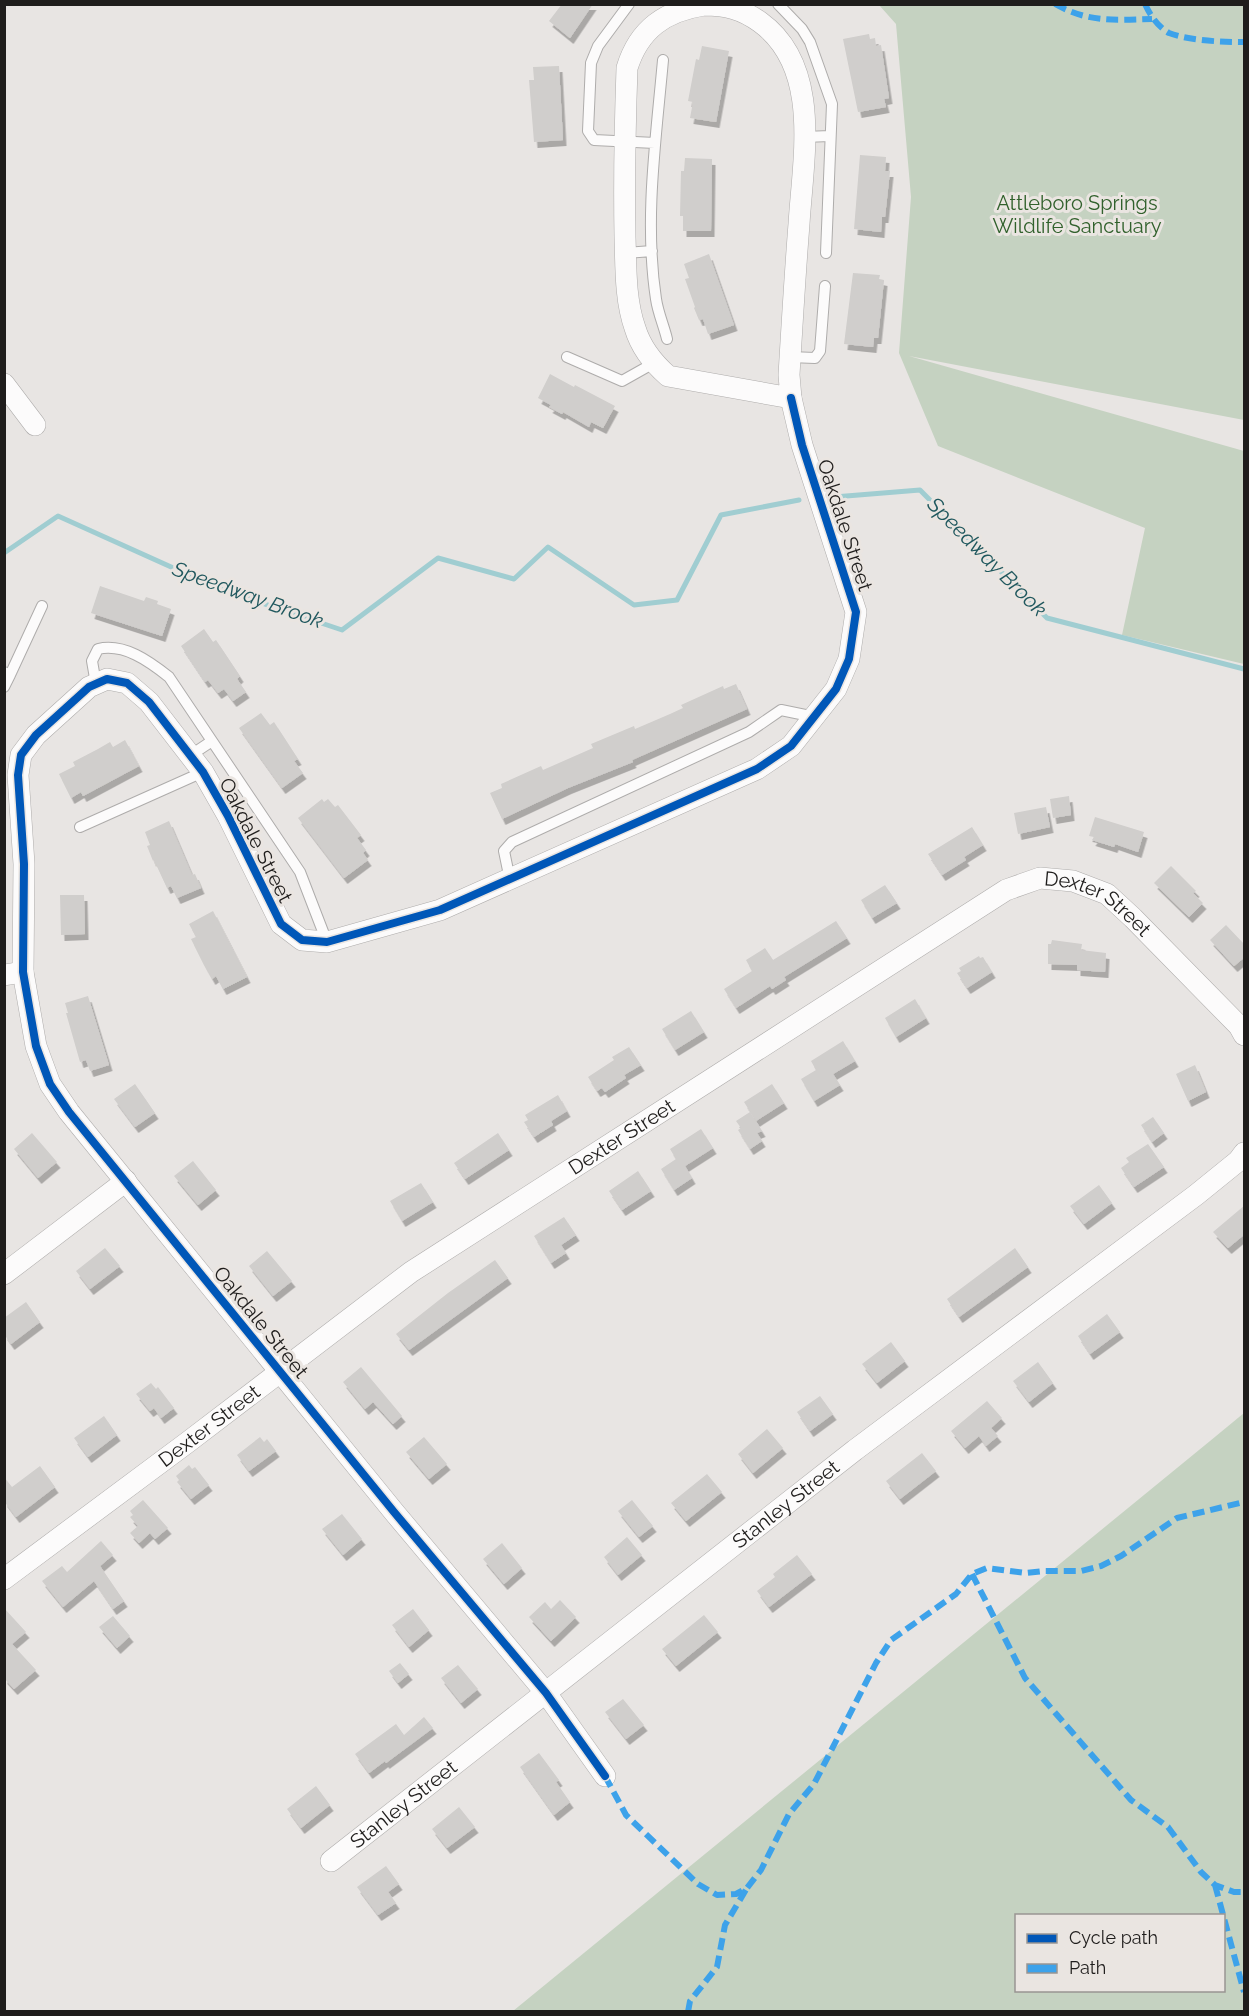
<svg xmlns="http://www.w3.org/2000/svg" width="1249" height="2016" font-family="Raleway,sans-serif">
<defs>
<filter id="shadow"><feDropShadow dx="3.5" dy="6" stdDeviation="0" flood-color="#0004"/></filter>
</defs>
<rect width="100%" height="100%" fill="#e8e5e3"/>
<path fill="#c5d2c1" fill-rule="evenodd" d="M879 5H1244V420L909 356 1244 451V666V664L1122 635 1145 528 938 446 899 353 911 197 896 24Z
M1244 1413V2011H513L1210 1441ZM1016 1916H1224V1990H1016Z"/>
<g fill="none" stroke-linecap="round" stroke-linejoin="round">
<path stroke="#a0cdd1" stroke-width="5" d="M834 497 920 490 1047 618 1244 669
M4 553 58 516 220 589 342 630 438 558 514 579 548 547 634 605 677 600 721 515 799 500"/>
</g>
<path fill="#d0cecc" filter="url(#shadow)" d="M562 4H593L570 38 549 21Z
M869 34 870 39 875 38 876 46 881 45 889 98 884 99 886 107 858 112 843 39Z
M702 46 729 51 716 122 690 118 693 102 688 101 696 59 699 60Z
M559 66 563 140 534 142 529 80H534L533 67Z
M860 155 886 157 885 171H890L885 217H882L881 232 854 229Z
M685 158 712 159 711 231H683V216H680L681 171H684Z
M709 254 734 325 708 334 703 319 699 320 694 308 695 307 685 279 689 278 684 264Z
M853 273 880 275 879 279 884 280 878 338H874L873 347 844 344Z
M550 374 574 387 575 385 615 406 603 428 591 422 589 427 563 412 562 414 549 407 551 405 538 398Z
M100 586 144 601 146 597 158 601 157 604 171 609 162 636 91 613Z
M204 629 213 642 216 640 240 676 237 679 246 692 233 701 224 689 218 693 208 680 205 682 181 646Z
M736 684 747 709 632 760 633 762 568 788 502 819 490 793 502 788 501 784 541 766 543 770 593 748 591 744 634 726 635 729 670 714 683 708 681 705 723 686 724 689Z
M261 713 270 725 274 722 298 759 294 761 303 773 282 788 239 728Z
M125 740 139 766 83 796 81 792 71 798 59 774 75 766 73 762 98 749 110 742 113 747Z
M1069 796 1071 815 1053 818 1050 799Z
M322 799 324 802 328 799 335 807 338 805 361 835 357 838 366 850 363 853 368 860 344 878 298 818Z
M1046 807 1050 827 1018 834 1014 813Z
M1095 817 1144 832 1138 852 1115 844 1114 847 1092 840 1094 837 1089 836Z
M169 821 192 875 195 874 201 888 177 898 171 886 167 888 154 860 153 861 147 846 150 845 145 832Z
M972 827 983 845 964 857 966 860 942 875 928 854Z
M1171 866 1196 891 1193 893 1203 903 1189 917 1154 883Z
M885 885 897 903 872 918 861 900Z
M60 895H84L85 934 61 935Z
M213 911 247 977 223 989 216 976 212 979 204 965 191 939 196 937 189 924Z
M836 921 847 938 784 977 786 980 772 989 770 986 736 1008 724 989 752 971 746 960 765 948 773 960Z
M1226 925 1245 945V957L1234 966 1210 940Z
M1052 940 1082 944 1081 950 1106 953 1105 972 1077 970V965L1048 964V944H1051Z
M979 956 980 958 983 957 992 972 967 988 957 973 961 971 959 968Z
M88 996 109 1065 90 1071 86 1060 80 1062 66 1013H68L65 1003Z
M915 999 926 1018 896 1037 885 1018Z
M691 1011 704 1032 675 1050 662 1029Z
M843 1041 855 1061 833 1074 840 1085 814 1101 801 1079 816 1070 811 1061Z
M629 1047 641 1065 624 1075 626 1078 605 1092 602 1088 597 1091 588 1077 614 1060 612 1057Z
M1195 1065 1206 1092 1188 1101 1176 1074Z
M135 1084 155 1113 135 1127 114 1099Z
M772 1084 784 1103 756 1121 744 1102Z
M558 1095 567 1111 551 1121 553 1125 534 1137 524 1122 528 1120 525 1115Z
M750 1112 762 1131 757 1133 762 1141 750 1149 738 1130 741 1128 736 1121Z
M1153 1117 1164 1133 1152 1142 1141 1125Z
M701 1129 713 1148 685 1166 692 1178 674 1190 661 1169 676 1159 670 1149Z
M32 1133 57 1162 38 1178 14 1149Z
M498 1133 509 1150 465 1179 454 1163Z
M1148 1144 1164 1167 1134 1187 1121 1168 1129 1162 1126 1158Z
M193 1161 216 1190 198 1205 174 1176Z
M638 1171 651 1191 622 1210 609 1191Z
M421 1183 433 1202 402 1221 390 1201Z
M1099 1185 1112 1203 1084 1224 1070 1206Z
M1245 1205V1234L1228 1248 1213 1232Z
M564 1217 576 1235 561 1245 566 1253 551 1263 534 1236Z
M105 1248 120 1266 90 1289 76 1271Z
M1015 1248 1028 1267 959 1317 947 1299Z
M267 1251 292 1281 273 1296 249 1266Z
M495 1260 508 1278 409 1350 396 1334 448 1293Z
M26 1302 40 1322 11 1344 4 1334V1318Z
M1107 1314 1120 1332 1090 1354 1078 1336Z
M891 1342 905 1361 877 1383 862 1364Z
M1038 1362 1053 1383 1029 1402 1013 1381Z
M361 1367 402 1416 393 1424 373 1402 365 1409 343 1382Z
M151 1383 156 1389 158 1387 174 1408 161 1418 154 1408 150 1411 136 1394Z
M820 1396 833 1414 810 1431 797 1412Z
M987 1401 1002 1418 991 1428 998 1436 986 1446 979 1436 965 1448 951 1431Z
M104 1416 117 1435 88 1457 74 1438Z
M767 1429 783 1448 753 1473 738 1454Z
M260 1437 264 1442 267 1439 276 1451 249 1471 237 1455Z
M424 1437 447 1464 429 1479 406 1452Z
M922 1453 936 1471 900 1499 886 1481Z
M189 1465 192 1469 195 1467 209 1485 191 1499 177 1482 179 1480 176 1476Z
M40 1466 55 1487 16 1517 4 1501V1477L12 1487Z
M707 1474 722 1492 686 1521 671 1503Z
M143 1500 168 1528 155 1539 150 1533 139 1543 130 1533 138 1526 130 1517 133 1515 130 1511Z
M632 1500 653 1526 639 1537 618 1511Z
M342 1514 362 1539 343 1555 322 1529Z
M627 1537 642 1555 618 1575 604 1557Z
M101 1541 113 1555 100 1566 124 1601 113 1609 94 1581 63 1607 42 1581 62 1566 67 1572Z
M502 1543 522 1568 504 1584 483 1559Z
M797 1555 812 1574 769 1607 757 1591 775 1577 773 1574Z
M560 1600 576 1617 551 1641 529 1617 545 1602 551 1609Z
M4 1608 26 1632 12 1644 36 1670 14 1689 4 1678Z
M413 1609 429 1630 409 1647 392 1625Z
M704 1615 718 1632 676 1666 662 1649Z
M113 1616 130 1636 117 1648 99 1627Z
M400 1663 409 1674 398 1683 389 1671Z
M458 1665 478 1689 461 1703 441 1678Z
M623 1699 644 1725 626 1739 605 1712Z
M424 1717 433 1728 386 1763 385 1761 369 1773 355 1754 396 1724 404 1735Z
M539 1753 559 1780 556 1782 570 1802 554 1815 520 1767Z
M316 1786 330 1805 301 1828 287 1809Z
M459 1807 475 1827 447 1848 432 1829Z
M386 1866 399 1884 388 1892 396 1903 378 1915 357 1887Z"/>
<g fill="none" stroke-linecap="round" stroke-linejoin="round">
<defs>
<path id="lane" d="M629 4 598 46 591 63 588 131 594 140 655 143
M778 4 802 29 810 42 832 104 826 253
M663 60C656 139 644 220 656 299 658 313 664 326 667 339
M804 137 830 136
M626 253 652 251
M567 357 622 381 654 363
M790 357 815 358 820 351 825 286
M4 672 10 675 42 606
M96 684 92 661 98 649C124 643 149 661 169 677L300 872 327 942
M4 687 10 675
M191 755 212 741
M80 827 203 772
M510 880 504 851 512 842 749 732 781 710 815 717"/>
<g id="street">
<path d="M704 5C726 5 742 9 760 22 822 67 803 158 799 224 795 274 792 325 789 375L791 398 668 376C652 362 641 348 635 328 625 300 626 267 625 237 624 181 625 125 627 68 639 29 665 11 704 5Z"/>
<path d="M4 384 35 425"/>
<path d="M4 975 23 972"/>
<path d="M4 1274 126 1181"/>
<path id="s1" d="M4 1579 188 1442 411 1272 1006 890 1040 878 1073 881 1107 894 1133 918 1239 1026 1244 1035"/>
<path d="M605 1776 546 1693 394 1512 69 1112 50 1084 36 1046 23 972 24 864 18 775 21 755 36 735 89 687 107 679 127 683 149 702 203 772 228 816 281 924 302 940 327 942 440 910 757 769 791 746 836 689 849 659 856 612 802 445 791 398"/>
<path id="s2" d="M331 1861 855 1450 1196 1195 1238 1161 1244 1153"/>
</g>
</defs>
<use href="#lane" stroke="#aeacab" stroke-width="12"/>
<use href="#street" stroke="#aeacab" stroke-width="22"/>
<use href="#lane" stroke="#fcfbfb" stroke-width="10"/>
<use href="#street" stroke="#fcfbfb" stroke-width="21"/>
<path stroke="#3da2ea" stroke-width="6" stroke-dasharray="12 6" stroke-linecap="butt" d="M1055 4C1089 23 1115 20 1152 19
M1145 4C1150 15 1158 27 1169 33 1190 41 1222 42 1244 42
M972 1574 1025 1678 1131 1800 1168 1827 1201 1872 1215 1885 1234 1892H1244
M605 1776 626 1815 698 1884 717 1895 736 1894 747 1888 761 1870 789 1814 814 1784 876 1663 891 1640 956 1594 972 1574 987 1568 1026 1573 1044 1571H1081L1101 1566 1121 1556 1177 1518 1244 1502
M1215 1885 1244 1992
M688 2012 690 2001 717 1967 725 1925 747 1888"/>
<defs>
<path id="cycleway" d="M605 1776 546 1693 394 1512 69 1112 50 1084 36 1046 23 972 24 864 18 775 21 755 36 735 89 687 107 679 127 683 149 702 203 772 228 816 281 924 302 940 327 942 440 910 757 769 791 746 836 689 849 659 856 612 802 445 791 398"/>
</defs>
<use href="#cycleway" stroke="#eae5e1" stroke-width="11"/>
<use href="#cycleway" stroke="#0057b8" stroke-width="8"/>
</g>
<g text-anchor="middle" stroke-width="6" stroke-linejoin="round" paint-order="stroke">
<g font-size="20" fill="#31612c" stroke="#eae5e1">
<text x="1077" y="210">Attleboro Springs<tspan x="1077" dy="23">Wildlife Sanctuary</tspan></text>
</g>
<g font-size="20" fill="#1f1d1c" stroke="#eae5e1">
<text transform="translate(845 525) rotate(72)" y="7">Oakdale Street</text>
<text transform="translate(256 840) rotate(63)" y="7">Oakdale Street</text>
<text dy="7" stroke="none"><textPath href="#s1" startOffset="1318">Dexter Street</textPath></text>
<text dy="7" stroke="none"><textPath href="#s1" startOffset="760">Dexter Street</textPath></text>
<text transform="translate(261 1322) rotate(51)" y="7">Oakdale Street</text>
<text dy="7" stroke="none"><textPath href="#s1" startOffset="256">Dexter Street</textPath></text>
<text dy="7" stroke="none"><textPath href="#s2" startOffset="578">Stanley Street</textPath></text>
<text dy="7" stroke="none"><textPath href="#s2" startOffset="92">Stanley Street</textPath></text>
</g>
<g font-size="21" font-style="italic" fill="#20585e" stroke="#eae5e1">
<text transform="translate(987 557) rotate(45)" y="7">Speedway Brook</text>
<text transform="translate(248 595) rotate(20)" y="7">Speedway Brook</text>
</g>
</g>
<rect width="1249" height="2016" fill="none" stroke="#1f1d1c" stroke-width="12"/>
<rect x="1015" y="1914" width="210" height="78" fill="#eae5e1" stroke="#999592" stroke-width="1.5"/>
<rect x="1027" y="1934" width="30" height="9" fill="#0057b8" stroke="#999592" stroke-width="1.5"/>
<text x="1069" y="1944" font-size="18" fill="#1f1d1c">Cycle path</text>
<rect x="1027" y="1964" width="30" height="9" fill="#3da2ea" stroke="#999592" stroke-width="1.5"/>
<text x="1069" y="1974" font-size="18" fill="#1f1d1c">Path</text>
</svg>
